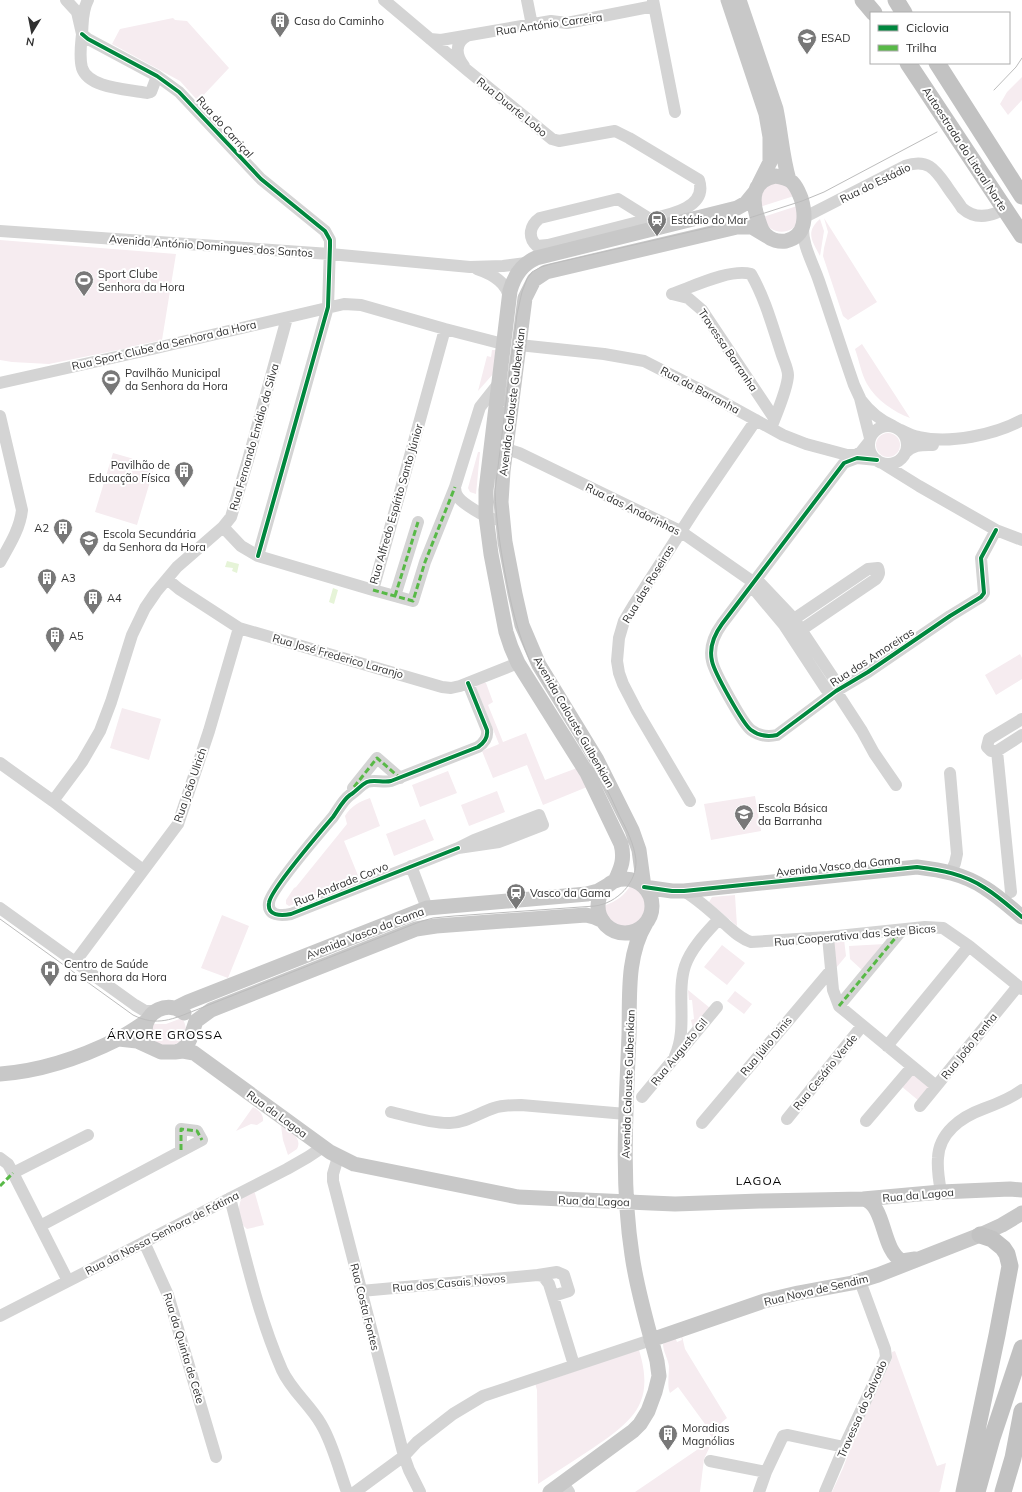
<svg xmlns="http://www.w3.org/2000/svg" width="1022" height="1492" font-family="Mulish,sans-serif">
<rect width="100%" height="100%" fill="#fff"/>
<path fill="#f6ecf0" d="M173 18 175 20 187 21 229 68 198 101 180 81 112 44 120 29Z
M1022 77V100L1008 115 1000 104 1007 92Z
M782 181 794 196 760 207 763 187Z
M797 206C797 211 798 217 797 222 794 233 778 234 770 228 767 225 765 221 763 217Z
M824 218 877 302 848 320 843 316 823 256 824 248 828 232Z
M820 219 824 231 820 256C812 241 805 232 820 219Z
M0 240 176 254 162 340 134 346V349H123L49 364 12 362 0 360Z
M862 344 910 418C894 412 876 400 867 384 861 373 859 360 855 349Z
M492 350H497L494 373 478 391 487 356 491 357Z
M876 445a12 12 0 1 1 24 0a12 12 0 1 1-24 0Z
M478 452H480L476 494 470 492 468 488Z
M113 453 155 465 137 525 95 512Z
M1020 654 1022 658V679L996 695 985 675Z
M483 682 486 683 493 702 488 705 503 742 526 733 545 780 577 768 587 787 543 805 527 765 493 778 482 751 499 744 476 687 477 685Z
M122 708 161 719 149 760 110 748Z
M448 771 457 793 420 807 412 785Z
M497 791 505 812 469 826 461 805Z
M755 796 761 831 711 840 704 804Z
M370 798 380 826 344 841 359 878 289 906 286 904V900L294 888 296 887 347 824 345 816C351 806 359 802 370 798Z
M425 819 434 840 394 856 386 834Z
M631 884C678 909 610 953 604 906 616 901 625 896 631 884Z
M735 895 737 926 709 902 712 897Z
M222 915 249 926 228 978 201 968Z
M844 939 846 956 836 968 834 943 835 941Z
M885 944 862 970 850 959 849 946Z
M722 945 745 963 727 985 704 967Z
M688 990 710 1008 693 1029 691 1020 694 1019 692 1000H689Z
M735 991 752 1004 744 1014 727 1001Z
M182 1018C200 1045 149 1062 151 1024H166Z
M912 1072 931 1087 919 1101 901 1086Z
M253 1107C258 1110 264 1114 263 1121L257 1125 251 1124 236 1131Z
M281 1126C289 1131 303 1137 297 1149L288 1155 283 1140Z
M254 1190 264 1225 247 1229C239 1224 236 1204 243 1197 245 1194 251 1192 254 1190Z
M681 1336H682L685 1349 727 1418 721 1423 704 1459 700 1492H635L713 1439 708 1432 710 1431 678 1387 670 1393C667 1388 669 1373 669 1366 668 1359 663 1351 663 1344L675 1337 677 1342 682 1340Z
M639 1350C655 1403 634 1420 593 1448 575 1460 556 1472 538 1484L537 1390 535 1383Z
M895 1351 937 1466 946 1463 940 1491 939 1492H832L843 1468 856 1434 892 1359V1352Z"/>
<path fill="#e6f4d8" d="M227 561 239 564 237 573 232 571 233 568 225 567Z
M333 588 338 590 334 604 329 602Z"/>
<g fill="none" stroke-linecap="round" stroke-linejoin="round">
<path stroke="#d4d4d4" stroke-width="12" d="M66 0 77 12 82 34C83 22 82 11 88 0
M384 0 467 70 552 139 559 141 615 131 629 138 699 180C708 208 669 215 650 219
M527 0 532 25
M653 0 675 112
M82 34 88 39 157 76 179 92 261 179 325 231 330 240V246L328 307 258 556
M82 34C81 45 79 57 82 68 89 89 129 89 147 93L151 92 157 76
M430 39 441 40 551 21 567 23 654 6
M464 66C456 56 454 43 467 36
M618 199 650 219 548 245 537 246C527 237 530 225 540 218Z
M805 217 905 166C927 158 935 169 946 185 951 193 957 200 962 208 972 217 983 218 996 213
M803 226C802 245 813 263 819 281 831 316 842 351 854 385L860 398 870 438
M0 231 330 254 470 267 503 266 526 263
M477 269C492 274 507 282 509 298
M672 294C692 287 731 268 751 274 765 298 773 328 782 355 784 361 788 369 788 375 788 388 776 415 771 428
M672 294 688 298 702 310 774 418
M519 345 604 354 644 361 701 390 783 435 806 444 836 452 847 455H856L861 452 869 442
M0 383 152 349 344 304 361 305 445 329 503 344
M499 383 480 407 455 487C455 491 456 494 458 497 463 504 485 517 493 519 497 520 499 519 502 517
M861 400C870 412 880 420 893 426
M0 416 22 510C20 529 9 546 0 562
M869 445a19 19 0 1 1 38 0a19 19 0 1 1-38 0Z
M901 430C907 433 913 436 919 437 949 444 995 435 1022 420
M506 449 519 453 680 531 753 582
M905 453C913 444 923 445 933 445
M877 460 857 458 844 463 722 624C714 635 709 648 712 661 714 672 743 724 751 730 759 736 768 737 777 735L836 691 868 672 950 616 981 597 984 593 981 558 996 530
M882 463 919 486 996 530 1022 540
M223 527 241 546 258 556 373 590 445 329
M167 579 179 589 239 628 442 687 451 688 460 686 518 663
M373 590 413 601 425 562 455 487
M395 596 418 522
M794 619 868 569 878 568C880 573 879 575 876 579L801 630
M836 691 826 689 784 625 753 588V582L758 581 794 619 836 682V691L862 731 874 753 896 785
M1022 719 989 739 987 747 991 751H997L1022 735
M997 751 1011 892
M0 763 53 801 143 870
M950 773 957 854 955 863 951 872
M353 788 377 758 400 778
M53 801 82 762 100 731 111 702 132 635 145 608 156 592 177 567 223 527 231 517 248 460 287 318
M690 801 637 711 623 684 619 673 617 661 619 638 624 621 633 606 696 508 756 420
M539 815 543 825 499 842 458 848 474 840Z
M458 848 291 914C281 916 267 916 269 903 270 890 322 830 333 817 338 810 343 800 350 795 355 792 361 785 367 782 374 779 383 783 391 781L478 747C484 743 488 737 487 730L468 683
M411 866 427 908
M684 891C699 900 712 912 725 924 733 931 741 939 751 942L828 937 925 927 943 928 969 946 1022 989
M0 908 135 1005 145 1011H154
M828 937 833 990 839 1006 936 1086
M75 962 178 824 209 731 239 628
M839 1006 902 930
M887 1046 969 946
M675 1056C688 1028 676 994 685 966 691 948 707 932 719 919
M642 1097 717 1007
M920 1106 1018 986
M391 1112C408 1116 433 1124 450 1123 465 1123 479 1113 494 1108 503 1105 512 1105 521 1105L626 1114
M787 1119 862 1026
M866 1121 912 1067
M702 1123 831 970
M338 1157 333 1174V1181L404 1456 409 1470 420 1492
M0 1158 8 1164 13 1173 68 1281
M13 1173 88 1135
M941 1192C939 1181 937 1169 938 1158 939 1133 961 1117 983 1109 997 1104 1010 1099 1022 1090
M230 1198C245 1255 258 1315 282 1370 291 1390 310 1405 321 1424 333 1444 339 1470 347 1492
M40 1226 202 1140 197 1131 181 1129V1150
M144 1242 168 1295 216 1457
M538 1275 557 1272 564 1275 569 1291 553 1296
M361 1291 538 1275 543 1276 549 1284 574 1365
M0 1316 287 1169 308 1157 323 1147
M710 1461 766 1472
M563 1483 569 1492
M355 1492 404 1456 417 1442 453 1414 483 1396 645 1342
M759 1492 766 1472 783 1436 788 1435 844 1447
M825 1492 844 1447 886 1357 885 1349 860 1281"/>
<path stroke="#c8c8c8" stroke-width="15" d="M728 0 766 114 770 137V162L759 184
M739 0 776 109C781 133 782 156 789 180
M775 176C782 177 788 178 792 182 797 187 799 193 801 198 806 215 807 236 786 241 779 242 771 240 766 235 761 231 760 225 758 219 751 200 752 180 775 176Z
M598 906a27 27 0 1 1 54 0a27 27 0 1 1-54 0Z
M615 881C621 868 625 859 621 844L587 773 518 663 511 647 506 632 491 554 486 516V490L510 291C514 276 522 264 536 258L737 208 746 203 755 192
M644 887 639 850 632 830 597 760 539 665 522 625 515 594 505 542 501 502 503 471 525 298 534 280 546 272 737 227H752L767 236
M644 887 672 891H684L917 867C941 870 964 874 985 888 998 896 1010 907 1022 917
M176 1008 188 1002 427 908 587 894 598 891 610 884
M145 1031C145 1011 168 1000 184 1013
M119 1039 137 1041 161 1052H175L181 1050 187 1045 190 1039 196 1021 211 1010 416 929 436 926 586 915 594 917 603 921
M175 1052 183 1051 194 1053 330 1152 354 1164 518 1197 651 1203 675 1204 760 1201 863 1199 941 1192 1010 1189 1022 1190
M0 1074C41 1071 82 1057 118 1039 128 1034 138 1027 147 1021
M863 1199C886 1204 881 1250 902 1261L915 1259
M651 1340 764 1301 798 1293 852 1283 878 1275 980 1235 1002 1225 1022 1213
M550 1492 633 1431 640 1424 648 1411 655 1392 659 1376 657 1361C648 1326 637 1291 632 1255 621 1183 626 1108 629 1035 630 998 626 956 646 923"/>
<path stroke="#c2c2c2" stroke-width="17" d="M863 0 874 13
M896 0 904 13
M908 63 1022 235
M937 63 1022 196
M964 1492 997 1335 1010 1266 1007 1254 1003 1248 992 1239 980 1235
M977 1492 992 1438 1022 1348
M1003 1492 1013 1458 1022 1411"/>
<path stroke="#bcbcbc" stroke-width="1" d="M994 90 1016 67 1022 58
M0 919 133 1015C157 1027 173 1019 196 1010L422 921 433 918 454 916 595 906C617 903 637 883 636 860 634 844 627 830 620 817 596 762 562 713 530 661 517 632 511 604 505 573 500 546 496 519 495 491L517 314 522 292 527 279 532 272 541 267 551 264 746 219 802 201 824 192 937 132"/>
<path stroke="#58b947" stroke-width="3" stroke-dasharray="6 3" stroke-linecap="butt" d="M373 590 413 601 425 562 455 487
M395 596 418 522
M354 787 377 758 400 778
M839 1006 902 930
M181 1150V1129L197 1131 202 1140
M0 1186 13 1173"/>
<defs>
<path id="cycleway" d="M82 34 88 39 157 76 179 92 261 179 325 231 330 240V246L328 307 258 556
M877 460 857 458 844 463 722 624C714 635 709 648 712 661 714 672 743 724 751 730 759 736 768 737 777 735L836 691 868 672 950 616 981 597 984 593 981 558 996 530
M458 848 291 914C281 916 267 916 269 903 270 890 322 830 333 817 338 810 343 800 350 795 355 792 361 785 367 782 374 779 383 783 391 781L478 747C484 743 488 737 487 730L468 683
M644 887 672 891H684L917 867C941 870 964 874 985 888 998 896 1010 907 1022 917"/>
</defs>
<use href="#cycleway" stroke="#fff" stroke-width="6"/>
<use href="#cycleway" stroke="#00873e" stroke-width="4"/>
</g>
<defs>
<symbol id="building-pin" viewBox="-11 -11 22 30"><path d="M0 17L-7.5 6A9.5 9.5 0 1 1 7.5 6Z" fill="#787878" stroke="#fff"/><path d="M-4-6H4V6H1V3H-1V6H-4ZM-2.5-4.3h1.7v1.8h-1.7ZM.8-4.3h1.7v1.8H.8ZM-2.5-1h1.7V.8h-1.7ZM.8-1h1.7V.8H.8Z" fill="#fff"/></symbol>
<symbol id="university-pin" viewBox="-11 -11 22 30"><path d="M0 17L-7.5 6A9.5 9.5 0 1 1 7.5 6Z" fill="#787878" stroke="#fff"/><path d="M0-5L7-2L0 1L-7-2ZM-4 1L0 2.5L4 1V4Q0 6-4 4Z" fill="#fff"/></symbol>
<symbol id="station-pin" viewBox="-11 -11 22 30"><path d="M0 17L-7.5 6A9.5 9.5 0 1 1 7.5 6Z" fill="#787878" stroke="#fff"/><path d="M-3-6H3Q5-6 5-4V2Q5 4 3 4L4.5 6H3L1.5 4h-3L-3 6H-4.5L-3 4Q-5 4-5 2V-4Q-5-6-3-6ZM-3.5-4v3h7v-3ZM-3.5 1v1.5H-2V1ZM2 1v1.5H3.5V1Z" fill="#fff"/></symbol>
<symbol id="stadium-pin" viewBox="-11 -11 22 30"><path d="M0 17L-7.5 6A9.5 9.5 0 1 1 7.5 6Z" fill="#787878" stroke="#fff"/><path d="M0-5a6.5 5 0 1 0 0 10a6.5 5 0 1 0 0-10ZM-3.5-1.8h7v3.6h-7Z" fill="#fff"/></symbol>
<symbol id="school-pin" viewBox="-11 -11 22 30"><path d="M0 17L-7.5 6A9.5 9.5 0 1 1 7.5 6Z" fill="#787878" stroke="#fff"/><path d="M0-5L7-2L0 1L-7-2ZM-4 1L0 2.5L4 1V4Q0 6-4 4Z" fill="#fff"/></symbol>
<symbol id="hospital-pin" viewBox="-11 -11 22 30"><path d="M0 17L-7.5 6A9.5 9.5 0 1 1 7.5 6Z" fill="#787878" stroke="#fff"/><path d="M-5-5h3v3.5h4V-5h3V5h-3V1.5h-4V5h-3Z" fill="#fff"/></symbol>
</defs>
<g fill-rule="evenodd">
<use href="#building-pin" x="269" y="10" width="22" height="30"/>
<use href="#university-pin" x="796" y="27" width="22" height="30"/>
<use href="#station-pin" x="646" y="209" width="22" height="30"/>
<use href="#stadium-pin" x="73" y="269" width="22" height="30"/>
<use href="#stadium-pin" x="100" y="368" width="22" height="30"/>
<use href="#building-pin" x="173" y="460" width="22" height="30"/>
<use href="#building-pin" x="52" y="517" width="22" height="30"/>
<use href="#school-pin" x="78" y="529" width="22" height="30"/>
<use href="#building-pin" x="36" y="567" width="22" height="30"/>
<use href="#building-pin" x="82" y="587" width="22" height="30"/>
<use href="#building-pin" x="44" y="625" width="22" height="30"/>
<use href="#school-pin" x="733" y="803" width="22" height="30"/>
<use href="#station-pin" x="505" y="882" width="22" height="30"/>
<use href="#hospital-pin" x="39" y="959" width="22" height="30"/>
<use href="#building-pin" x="657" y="1423" width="22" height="30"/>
</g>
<g text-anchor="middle" stroke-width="4" stroke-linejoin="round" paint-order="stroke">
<g font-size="11" fill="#303030" stroke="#fff" text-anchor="start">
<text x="294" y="25">Casa do Caminho</text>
<text x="821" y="42">ESAD</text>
<text x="671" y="224">Estádio do Mar</text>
<text x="98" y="278">Sport Clube<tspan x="98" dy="13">Senhora da Hora</tspan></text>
<text x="125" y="377">Pavilhão Municipal<tspan x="125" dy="13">da Senhora da Hora</tspan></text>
<text x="170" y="469" text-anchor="end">Pavilhão de<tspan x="170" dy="13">Educação Física</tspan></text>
<text x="49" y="532" text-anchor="end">A2</text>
<text x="103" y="538">Escola Secundária<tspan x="103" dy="13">da Senhora da Hora</tspan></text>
<text x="61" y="582">A3</text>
<text x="107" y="602">A4</text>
<text x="69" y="640">A5</text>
<text x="758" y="812">Escola Básica<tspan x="758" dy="13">da Barranha</tspan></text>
<text x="530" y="897">Vasco da Gama</text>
<text x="64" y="968">Centro de Saúde<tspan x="64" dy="13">da Senhora da Hora</tspan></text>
<text x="682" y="1432">Moradias<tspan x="682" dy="13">Magnólias</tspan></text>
</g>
<g font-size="11" fill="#303030" stroke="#fff">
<text transform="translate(549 24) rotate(-8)" y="4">Rua António Carreira</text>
<text transform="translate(512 107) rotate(39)" y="4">Rua Duarte Lobo</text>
<text transform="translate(225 127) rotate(48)" y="4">Rua do Carriçal</text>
<text transform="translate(965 149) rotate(57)" y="4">Autoestrada do Litoral Norte</text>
<text transform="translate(875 183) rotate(-26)" y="4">Rua do Estádio</text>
<text transform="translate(211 246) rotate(4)" y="4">Avenida António Domingues dos Santos</text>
<text transform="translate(164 345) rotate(-13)" y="4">Rua Sport Clube da Senhora da Hora</text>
<text transform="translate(728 350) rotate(56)" y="4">Travessa Barranha</text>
<text transform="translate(700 390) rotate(28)" y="4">Rua da Barranha</text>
<text transform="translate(512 402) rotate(-83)" y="4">Avenida Calouste Gulbenkian</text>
<text transform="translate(254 437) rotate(-74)" y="4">Rua Fernando Emídio da Silva</text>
<text transform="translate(396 504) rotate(-74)" y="4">Rua Alfredo Espírito Santo Júnior</text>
<text transform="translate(633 509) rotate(26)" y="4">Rua das Andorinhas</text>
<text transform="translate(648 584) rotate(-59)" y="4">Rua das Roseiras</text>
<text transform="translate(338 656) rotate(16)" y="4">Rua José Frederico Laranjo</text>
<text transform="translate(872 657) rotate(-33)" y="4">Rua das Amoreiras</text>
<text transform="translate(574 722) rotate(60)" y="4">Avenida Calouste Gulbenkian</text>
<text transform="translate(190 785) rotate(-71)" y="4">Rua João Ulrich</text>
<text transform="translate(838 866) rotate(-6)" y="4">Avenida Vasco da Gama</text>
<text transform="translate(341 884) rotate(-22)" y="4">Rua Andrade Corvo</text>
<text transform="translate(365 933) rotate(-21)" y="4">Avenida Vasco da Gama</text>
<text transform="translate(855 935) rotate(-5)" y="4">Rua Cooperativa das Sete Bicas</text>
<text transform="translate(766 1046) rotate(-50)" y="4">Rua Júlio Dinis</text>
<text transform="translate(969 1046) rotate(-51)" y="4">Rua João Penha</text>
<text transform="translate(679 1052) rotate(-51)" y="4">Rua Augusto Gil</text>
<text transform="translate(825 1072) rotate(-51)" y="4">Rua Cesário Verde</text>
<text transform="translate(628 1084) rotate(-88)" y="4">Avenida Calouste Gulbenkian</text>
<text transform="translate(277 1114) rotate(36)" y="4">Rua da Lagoa</text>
<text transform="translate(918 1195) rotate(-5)" y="4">Rua da Lagoa</text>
<text transform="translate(594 1201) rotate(2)" y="4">Rua da Lagoa</text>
<text transform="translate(162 1233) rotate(-27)" y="4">Rua da Nossa Senhora de Fátima</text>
<text transform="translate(449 1283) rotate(-5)" y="4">Rua dos Casais Novos</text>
<text transform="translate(816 1290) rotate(-13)" y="4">Rua Nova de Sendim</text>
<text transform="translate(365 1307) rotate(76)" y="4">Rua Costa Fontes</text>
<text transform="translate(184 1348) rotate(73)" y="4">Rua da Quinta de Cete</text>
<text transform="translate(862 1409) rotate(-66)" y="4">Travessa do Salvado</text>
</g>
<g font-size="12" letter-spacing="1" fill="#000" stroke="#fff">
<text x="165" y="1039">ÁRVORE GROSSA</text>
<text x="759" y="1185">LAGOA</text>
</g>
</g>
<rect x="870" y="12" width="140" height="52" fill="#ffffff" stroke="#acacac"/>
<rect x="878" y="25" width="20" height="6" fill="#00873e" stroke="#acacac"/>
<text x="906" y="32" font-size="12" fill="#303030">Ciclovia</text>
<rect x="878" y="45" width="20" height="6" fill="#58b947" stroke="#acacac"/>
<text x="906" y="52" font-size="12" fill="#303030">Trilha</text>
<g transform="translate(32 32) rotate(190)" stroke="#ffffff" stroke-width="3" paint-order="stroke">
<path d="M0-3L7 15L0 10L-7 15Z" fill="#303030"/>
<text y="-6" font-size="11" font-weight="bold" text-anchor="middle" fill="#303030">N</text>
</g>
</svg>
